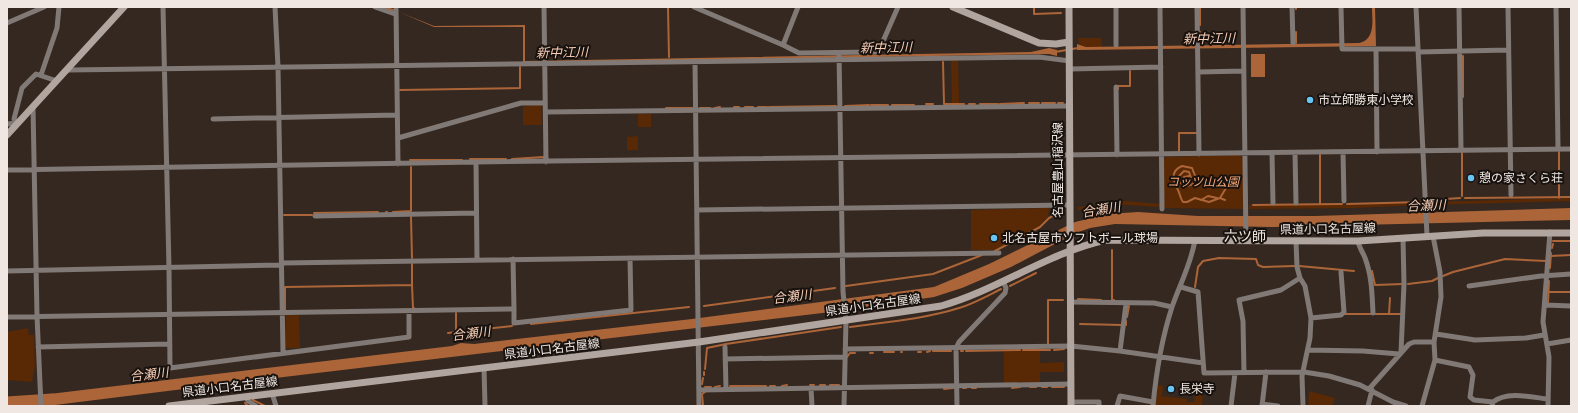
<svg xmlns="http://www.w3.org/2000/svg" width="1578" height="413" font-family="Bitter,'Noto Sans JP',serif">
<rect width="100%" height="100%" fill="#352820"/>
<path fill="#592804" d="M1078 38H1101L1102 47H1086L1079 44Z
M951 60H958L959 103 952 104Z
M541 105 542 125H523V106Z
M638 114H651V127H638Z
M638 136V150H627V137Z
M1240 155 1243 159 1244 209 1163 208V160L1166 157Z
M1571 198V201L1429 205V202Z
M1125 201 1161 204V207L1124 205 1078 210V207Z
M1420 202V205L1355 208 1249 209V205H1347Z
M1049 208 1048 217 1038 227 995 250H971V210Z
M286 315H299L300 348H285Z
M28 328 29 335H34L35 366 32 382 7 380V332Z
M1040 350V363L1064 362V372H1040V382L1004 383V351Z
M1158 385 1163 386 1162 396 1187 399V402H1194L1195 393 1203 394 1202 406H1155Z
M1309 391 1335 398 1332 406H1308Z"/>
<path fill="#ac6538" d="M1372 7H1375L1376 46 1077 50V44L1086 47 1359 43C1376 39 1372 20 1372 7Z
M399 12 434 26 525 25V61L1031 52 1049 48 1057 50V56L1049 54 523 63V27H434Z
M1251 54H1265V77H1251Z
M1571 208V220L1273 227 1115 224 1090 228 1076 233 1011 267 962 288 934 297 839 311 267 379 257 383 248 381 47 406H42L41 395 452 346 461 343 474 344 692 319 934 287 989 264 1075 222 1108 214 1138 212 1198 216H1315Z"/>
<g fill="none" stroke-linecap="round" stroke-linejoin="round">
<path stroke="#ac6538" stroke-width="2" d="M384 7 393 10
M1034 7V14L1061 13
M1200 7V25
M1296 7V9
M668 8 669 57
M1200 32V43
M1296 32V43
M1055 52 1078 48
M1463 56V97
M943 62 944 104H964
M1118 89V86H1130V71
M400 90 520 88V67
M1029 103H1039
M1042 103H1055
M1058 103H1063
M926 104H933
M969 104H975
M980 104H998
M1000 104 1024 103
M871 105H888
M892 105H914
M845 106 869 105
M734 107H739
M745 107H753
M758 107H767
M769 107 836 106
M666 108H692
M700 108H710
M715 108 720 107
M1179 151V133H1196
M1559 152V198
M1462 153V196
M1320 155V204
M470 159H506
M512 159 544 157
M410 160H462
M1189 176 1184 177 1185 180 1187 181 1191 178 1189 172 1184 171 1179 176V182L1187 186 1193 184 1196 178 1192 168 1182 166C1170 171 1173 181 1178 190 1180 194 1180 198 1183 202H1187L1195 198 1209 202 1220 198 1226 188
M1220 198 1225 200
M1465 198 1571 197
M1201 200 1208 196 1217 198
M1431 200 1460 198
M1347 204 1421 202
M1253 205 1342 204
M386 212H387
M393 212 411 211V167
M314 213 378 212
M284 215H312
M411 217 412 258
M1553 241H1571
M1552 248 1553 244
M1112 250V300H1114
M995 251 1040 227 1049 218 1060 212
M1551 256 1571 255
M1299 266 1354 271
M1550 268 1551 253
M1372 271 1375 285 1403 284
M1443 276 1453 272 1505 259 1546 261
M1408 284 1432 281 1438 278
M412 285 413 308H414
M846 286 933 274 982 255
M1010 286 1036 273
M1195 287 1198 267 1203 261 1219 258 1256 259 1258 265 1263 267 1294 266
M1549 292H1571
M1078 299 1101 300
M1548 303 1549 281
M704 306 835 288
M285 311V287L412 285V264
M456 313V332
M1345 314H1389L1390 298
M1389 314H1401
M1127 317 1129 306
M531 324 689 307
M1080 324 1122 325
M1126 325V321
M850 327C886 322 924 319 959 308 973 304 987 296 1001 289
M448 333 512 326
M1048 344V300H1063
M1023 350H1050
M1054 350 1064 349
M933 351H951
M961 351H963
M966 351 1020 350
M884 352H894
M901 352H902
M918 352H921
M927 352 930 351
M870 353H873
M847 357 850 353H855
M705 369 707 348 726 344 841 327
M704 375V372
M702 384 703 378
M810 385H814
M820 385H825
M830 385H839
M730 386H766
M770 386H775
M782 386 787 385
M705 387H711
M715 387 720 386
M1030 387H1036
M1042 387H1047
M1052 387H1064
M963 388H966
M972 388H976
M1012 388 1020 387
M944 389 953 388
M253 398V400L265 406
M245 403 248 406
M703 405 702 394 705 392"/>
<path stroke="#ac6538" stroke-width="11" d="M7 402 52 399"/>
<path stroke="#807975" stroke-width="5" d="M163 7 169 268 170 368 409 337V311
M275 7 278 67 283 352
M375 7 395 14
M396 7 398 164
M544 7 546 162
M694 7 783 45 798 7
M1116 7V45
M1160 7 1162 209
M1197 7 1199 154
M1243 7 1246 241
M1292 7 1293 43
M1341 7 1342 49H1418
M1416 7 1427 236
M1459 7 1461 150
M1508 7 1511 195
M1556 7 1558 149
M7 23 44 7
M783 45 799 53 875 52 880 48 898 7
M1376 49 1377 152
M1418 52 1508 50
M839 53 843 292 846 320 844 406
M695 62 699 406
M1070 69 1161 67
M68 70C392 65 715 62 1039 57L1070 61
M1198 72 1244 71
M41 75 57 28 59 7
M1116 87 1117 155
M33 107 37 316 41 406
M546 112 1069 106
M213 119 397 115
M18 123 14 119 22 88 36 74 57 81
M7 124 18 123
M398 138 521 103H545
M1343 152 1344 201
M1272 153 1273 203
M1295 153 1296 203
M476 162 477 260
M7 170 476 162 1571 149
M697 210 1069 205
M315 216 476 213
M1296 241 1297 267 1300 278 1305 286 1311 318 1310 338 1302 376 1303 406
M1358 241C1359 248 1363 252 1365 258 1372 276 1372 295 1373 313
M282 263 999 253
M7 271 282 265
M1469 286 1541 276 1571 274
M1181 287 1198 292 1204 373 1304 372 1329 376 1360 385 1393 402 1406 406
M1070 302 1154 303 1172 307
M1545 305 1571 306
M514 309V323L631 310 630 258
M7 317 514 309 513 259
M1311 318 1341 315 1344 312 1341 272
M1436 334 1475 340 1526 338 1544 335
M1547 344 1571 340
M38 347 169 344
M725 347 726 389
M845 349 1071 346 1120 351 1203 363
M1308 350 1363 351 1399 354
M1120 351 1126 304
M1401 352 1404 284 1403 238
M725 359 844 357
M1435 360 1469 367 1473 375 1470 397 1474 400 1493 402
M484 368 485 406
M1244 373 1243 321 1239 300 1281 290 1300 278
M811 388 812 406
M1369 389 1409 344 1414 342H1434
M699 390 1071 384
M272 393 276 406
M246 396 248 401 256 406
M1071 402H1099V406
M1262 404 1278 406
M957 406 956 348 959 342 1005 293 1006 288 1003 281
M1117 406 1120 396 1153 402
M1153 406C1156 373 1162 338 1172 307 1180 284 1191 264 1195 240
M1231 406 1235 373
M1262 406 1266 372
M1368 406 1372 390
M1422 406 1435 360 1434 342 1441 297 1440 272 1433 236
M1492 406 1493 402C1507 391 1531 397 1547 399
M1548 406 1549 357 1543 322 1550 232"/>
<path stroke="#b1a59f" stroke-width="7" d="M953 7 1039 43 1056 44 1069 42
M1069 7 1071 406
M7 135 124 7
M169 406 699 342 941 306C998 290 1047 253 1106 240L1358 241 1483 233H1571"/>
</g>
<g fill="#68c4f0" stroke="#18120f" stroke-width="1.5">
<circle cx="1310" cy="100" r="4"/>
<circle cx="1471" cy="178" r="4"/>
<circle cx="994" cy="238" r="4"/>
<circle cx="1171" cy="389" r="4"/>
</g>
<g text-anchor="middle" stroke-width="4" stroke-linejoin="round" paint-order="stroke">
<g font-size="12" fill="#f0e7e2" stroke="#18120f" text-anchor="start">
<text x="1318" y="104">市立師勝東小学校</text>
<text x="1479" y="182">憩の家さくら荘</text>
<text x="1002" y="242">北名古屋市ソフトボール球場</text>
<text x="1179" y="393">長栄寺</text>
</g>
<g font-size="12" fill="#f0e7e2" stroke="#18120f">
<text transform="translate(1058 170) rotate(-90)" y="4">名古屋豊山稲沢線</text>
<text transform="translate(1328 229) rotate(-1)" y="4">県道小口名古屋線</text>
<text transform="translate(873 305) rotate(-8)" y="4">県道小口名古屋線</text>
<text transform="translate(552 349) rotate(-7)" y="4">県道小口名古屋線</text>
<text transform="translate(230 387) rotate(-7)" y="4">県道小口名古屋線</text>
</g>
<g font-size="12" font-style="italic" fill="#faab7c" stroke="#18120f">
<text x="1203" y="186">コッツ山公園</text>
</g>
<g font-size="13" font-style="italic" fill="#f6cdb6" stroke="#18120f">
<text transform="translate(1209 38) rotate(-1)" y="5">新中江川</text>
<text transform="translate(886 47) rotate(-1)" y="5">新中江川</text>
<text transform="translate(562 52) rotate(-1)" y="5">新中江川</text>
<text transform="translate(1426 205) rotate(-2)" y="5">合瀬川</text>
<text transform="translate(1101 209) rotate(-9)" y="5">合瀬川</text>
<text transform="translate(792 296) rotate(-7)" y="5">合瀬川</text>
<text transform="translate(471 333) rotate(-7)" y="5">合瀬川</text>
<text transform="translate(149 374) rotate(-7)" y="5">合瀬川</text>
</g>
<g font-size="14" fill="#f0e7e2" stroke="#18120f">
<text x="1245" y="241">六ツ師</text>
</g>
</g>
<rect width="1578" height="413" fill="none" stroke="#f0e7e2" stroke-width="16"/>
</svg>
